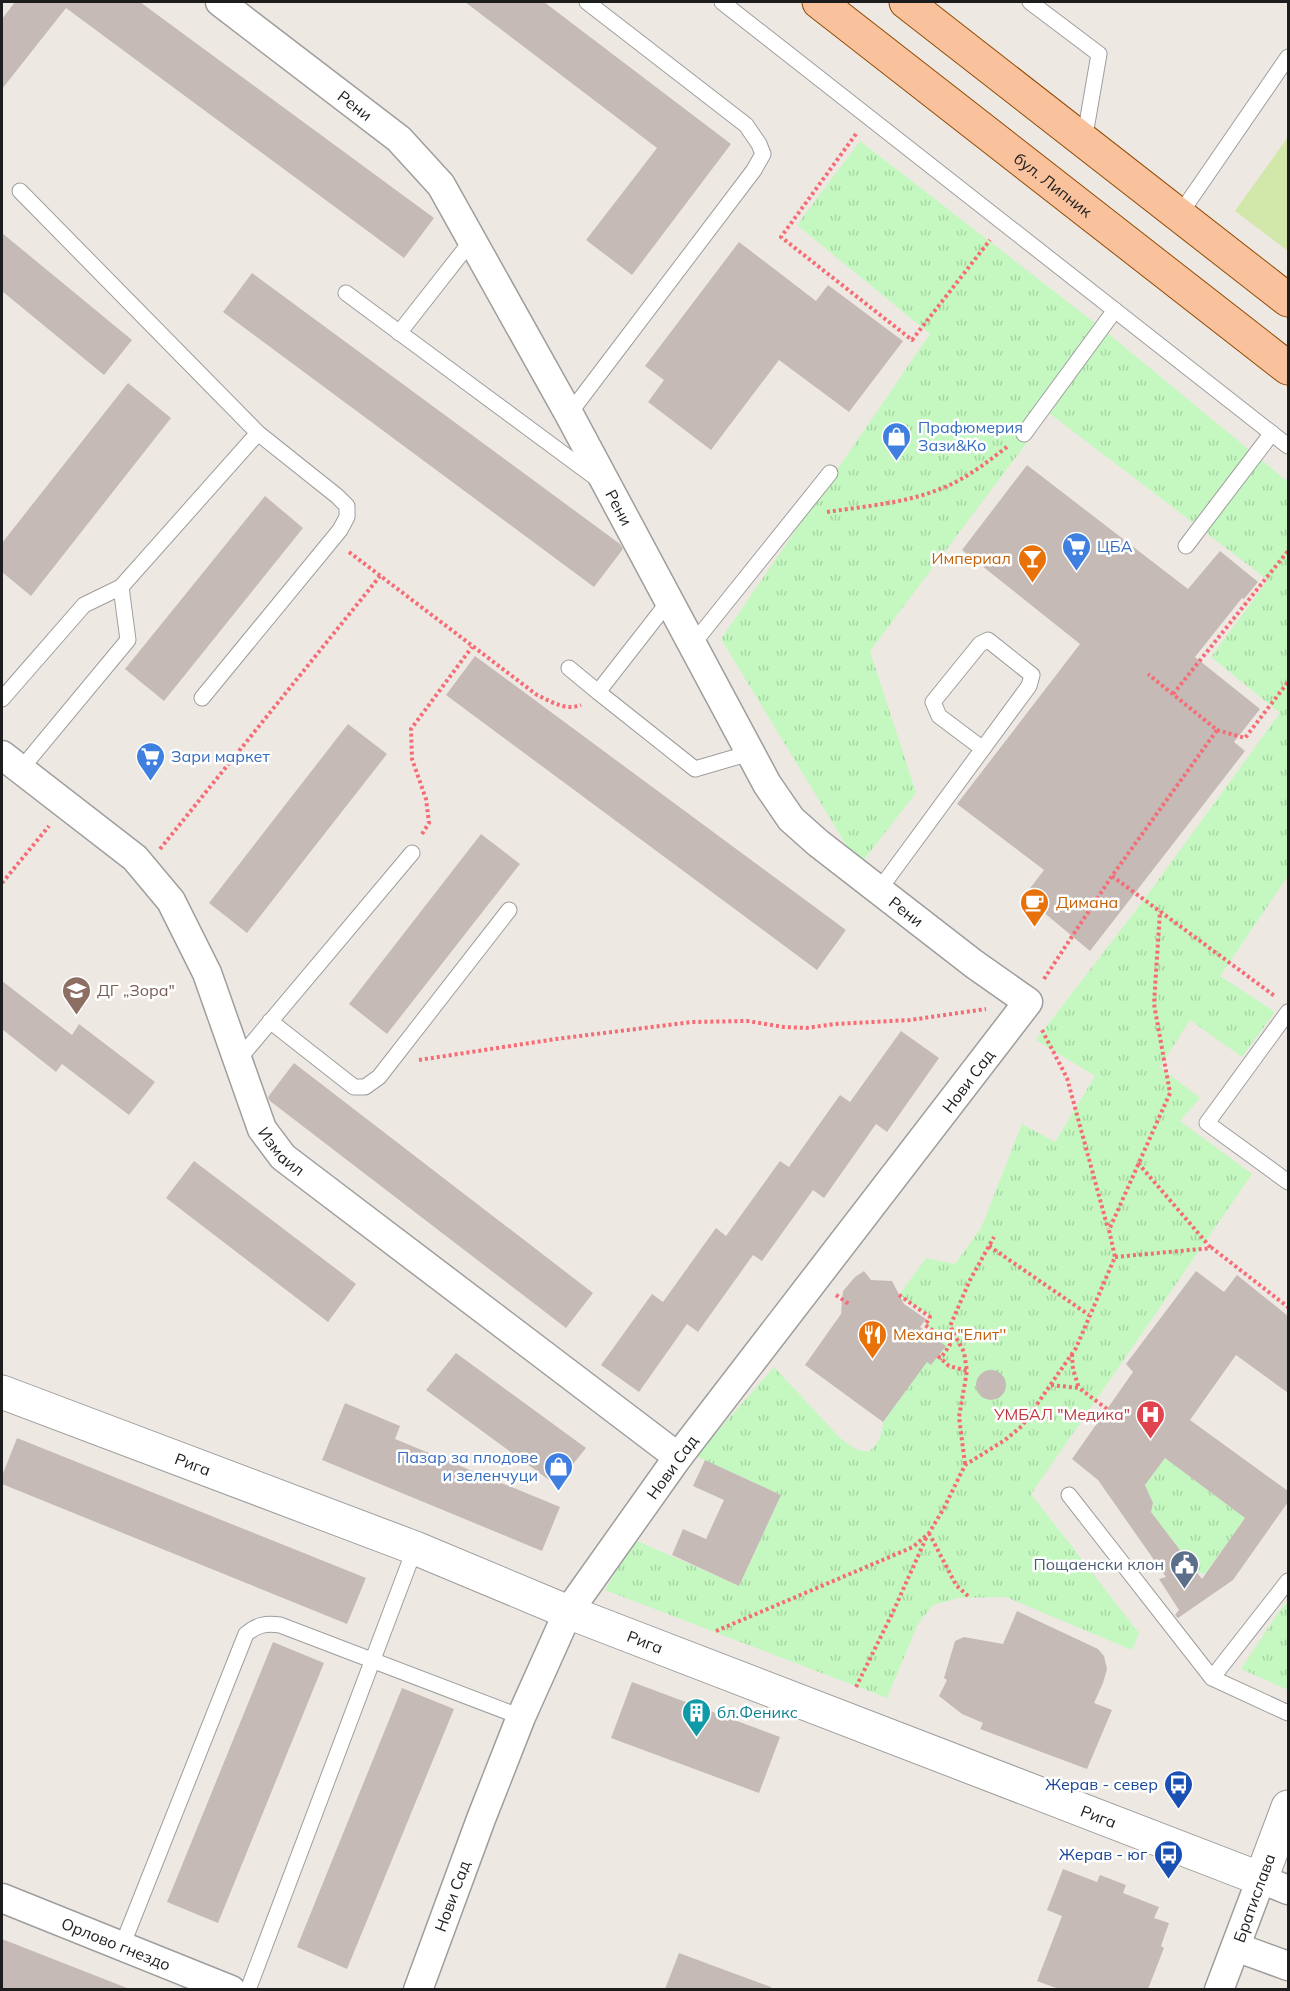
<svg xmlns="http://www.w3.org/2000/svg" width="1290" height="1991" font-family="Mulish,sans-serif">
<defs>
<pattern id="park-tufts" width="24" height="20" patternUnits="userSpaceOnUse" patternTransform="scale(1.5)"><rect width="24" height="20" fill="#c4f8c0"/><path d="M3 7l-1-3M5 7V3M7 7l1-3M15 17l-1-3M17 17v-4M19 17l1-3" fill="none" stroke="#a8d4a5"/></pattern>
</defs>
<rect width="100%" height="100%" fill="#eee8e3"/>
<path fill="#d2e7aa" d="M1288 137V251L1235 211Z"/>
<path fill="url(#park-tufts)" d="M860 141 1104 330 1288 482V876L1220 976 1275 1012 1242 1057 1190 1020 1160 1067 1200 1098 1180 1121 1252 1174 1031 1494 1139 1633 1132 1650 1006 1597 959 1598 933 1605 918 1624 887 1698 605 1590 635 1540 739 1586 781 1495 696 1456 774 1367 840 1438 855 1449 868 1452C879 1444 882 1435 883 1422L943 1337 925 1325 930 1316 899 1295 926 1258 955 1264 981 1228 1022 1124 1055 1142 1095 1076 1036 1040 1143 901 1280 713 1211 657 1268 580 1049 413 870 651 916 793 859 866 721 639 930 334 797 225Z
M1165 1458 1245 1518 1205 1574 1197 1572 1151 1512 1153 1503 1145 1485Z
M1288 1602V1690L1241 1669 1278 1613Z"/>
<path fill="#c5bab6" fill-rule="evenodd" d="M15 2H140L434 218 404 258 66 8 2 89V19Z
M465 2H544L731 144 632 275 586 240 657 148Z
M2 233 132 340 104 375 2 291Z
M739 242 816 301 828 285 903 341 849 412 779 360 711 450 648 402 664 380 645 366Z
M252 273 620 544 623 549 594 587 223 312Z
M128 383 171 418 31 596 2 572V543Z
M1027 465 1188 589 1220 551 1258 582 1244 599 1242 598 1195 657 1260 709 1234 742 1245 751 1090 951 1024 896 1044 870 957 804 1080 644 962 550Z
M265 496 303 528 164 701 125 669Z
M475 656 846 930 817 970 446 695Z
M348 724 387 754 247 933 209 903Z
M481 834 520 864 387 1034 349 1004Z
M2 981 72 1035 79 1024 155 1082 129 1115 62 1064 56 1072 2 1029Z
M901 1031 939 1058 887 1132 876 1124 824 1198 813 1190 762 1261 753 1255 698 1332 687 1324 639 1392 601 1365 652 1294 663 1302 716 1228 726 1236 780 1161 789 1167 840 1095 850 1102Z
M294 1063 593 1293 566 1328 270 1101 268 1097Z
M194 1161 356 1284 328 1322 166 1198Z
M864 1271 871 1280 892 1281 904 1304 926 1319 920 1327 946 1346 931 1365 927 1362 883 1422 805 1365 841 1314 843 1291 855 1277Z
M1196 1271 1224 1292 1237 1275 1288 1316V1393L1236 1355 1190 1420 1288 1491V1502L1233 1580 1178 1618 1175 1615 1179 1610 1159 1579 1166 1577 1098 1480 1072 1459 1133 1372 1126 1364ZM1165 1458 1245 1518 1202 1579 1151 1512 1153 1503 1145 1485Z
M456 1353 586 1448 556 1485 426 1390Z
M976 1385a15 15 0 1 1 30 0a15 15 0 1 1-30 0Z
M345 1403 400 1426 395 1439 560 1507 542 1551 322 1460Z
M17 1438 366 1578 347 1624 2 1484V1476Z
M705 1460 781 1495 739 1586 672 1555 683 1529 706 1539 724 1500 693 1486Z
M1017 1611 1098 1649 1104 1656 1107 1669 1103 1683 1094 1703 1112 1710 1087 1769 980 1729 983 1723 962 1714 939 1696 947 1680 944 1678 955 1641 964 1637 1003 1644Z
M273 1642 324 1663 218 1923 167 1902Z
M632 1682 780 1737 759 1793 611 1738Z
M402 1688 454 1709 347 1969 297 1947Z
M1063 1869 1097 1882 1100 1875 1126 1885 1123 1893 1159 1907 1154 1918 1169 1923 1161 1946 1164 1948 1148 1989H1059L1037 1981 1062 1916 1047 1910Z
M2 1939 127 1988V1989H2Z
M679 1953 771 1987V1989H665Z"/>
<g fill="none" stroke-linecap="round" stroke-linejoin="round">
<defs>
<path id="service" d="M722 2 1288 446
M1030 2 1099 54 1084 141
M1180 214 1288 57
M346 293 596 478
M399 333 472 240
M569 414 754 170 763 154 759 144 746 125 587 2
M1024 434 1115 310
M1186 546 1272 433
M669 601 598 692 695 769 750 753
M692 645 830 473
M569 668 598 692
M202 698 340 530 347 517V506L337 496 258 433
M2 699 84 605 121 587 258 433 20 191
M21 769 128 640 121 587
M879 890 1029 686 1032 675 988 640 980 644 933 702 939 716 983 749
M1288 1012 1207 1123 1288 1182
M270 1021 354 1087H365L379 1077 509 910
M238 1060 412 853
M1069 1495 1212 1678 1288 1713
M1212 1678 1288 1581
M122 1946 246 1634C257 1625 265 1623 280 1625L521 1717
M248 1990 415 1548"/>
<g id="minor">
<path id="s1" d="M220 2 399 139 441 185 569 414 767 784 791 819 818 843 974 964 1028 1002 678 1457 568 1612 521 1717 481 1819 418 1990"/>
<path id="s2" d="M2 755 135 858 171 901 207 973 262 1129 283 1157 678 1457"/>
<path id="s3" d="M2 1898 231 1990"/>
<path d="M1236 1947 1288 1966"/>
<path d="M1219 1990 1261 1879 1288 1890"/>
</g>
<g id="tertiary">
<path id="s4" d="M2 1392 415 1548 568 1612 1261 1879 1288 1807"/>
</g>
<g id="primary">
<path id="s5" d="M819 2 1288 368"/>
<path d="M906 2 1288 300"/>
</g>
</defs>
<use href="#service" stroke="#9e9e9e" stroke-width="17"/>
<use href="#minor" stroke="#9e9e9e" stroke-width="31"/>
<use href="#tertiary" stroke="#9e9e9e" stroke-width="35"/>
<use href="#primary" stroke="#914c04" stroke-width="35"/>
<path stroke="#f66c74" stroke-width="4" stroke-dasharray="3 3" stroke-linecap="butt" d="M856 134 781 237 912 340 990 240
M827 512C866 506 908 503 945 487 967 478 989 461 1008 446
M349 552 537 695C552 702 565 711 581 705
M1173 694 1288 551
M1217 730 1245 738 1288 682
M422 834 429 823 426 799 412 759 411 729 472 647
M160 849 380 576
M1112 876 1276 997
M2 883 49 826
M1044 979 1112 876 1217 730 1148 674
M1042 1030 1067 1078 1108 1229
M419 1060 556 1039 692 1022 747 1021 784 1027 806 1028 835 1024 910 1020 986 1009
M1138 1163 1211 1248
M989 1246 1089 1315
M1115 1257 1212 1248 1288 1307
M836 1295 850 1305
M899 1295 930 1317 925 1325 946 1339 950 1345 940 1359
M1072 1354 1073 1369 1079 1388
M938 1356 949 1366 967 1371
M1051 1385 1079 1388 1107 1409
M965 1464 959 1417 967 1371 964 1352 950 1326 970 1280 994 1237
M929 1533 956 1585 968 1596
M716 1631 913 1547 929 1533 944 1508 965 1465 1005 1440 1022 1426 1076 1348 1115 1257 1109 1230 1170 1093 1154 1004 1160 911
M856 1687 893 1612 927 1536"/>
<use href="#service" stroke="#fff" stroke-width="15"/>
<use href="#minor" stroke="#fff" stroke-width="28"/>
<use href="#tertiary" stroke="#fff" stroke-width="33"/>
<use href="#primary" stroke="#f9c29d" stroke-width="33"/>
</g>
<defs>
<symbol id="shop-pin" viewBox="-11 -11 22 30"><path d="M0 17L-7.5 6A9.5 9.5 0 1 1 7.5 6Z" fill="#3f7fe0" stroke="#fff"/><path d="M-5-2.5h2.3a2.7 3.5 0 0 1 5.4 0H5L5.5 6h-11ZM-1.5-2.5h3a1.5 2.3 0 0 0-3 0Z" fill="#fff"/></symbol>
<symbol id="supermarket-pin" viewBox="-11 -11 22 30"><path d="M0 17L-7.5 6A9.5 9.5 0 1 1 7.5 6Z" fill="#3f7fe0" stroke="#fff"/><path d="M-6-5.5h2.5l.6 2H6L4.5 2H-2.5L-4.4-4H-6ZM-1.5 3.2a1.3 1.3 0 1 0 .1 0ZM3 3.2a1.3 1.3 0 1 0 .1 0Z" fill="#fff"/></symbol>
<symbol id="bar-pin" viewBox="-11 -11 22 30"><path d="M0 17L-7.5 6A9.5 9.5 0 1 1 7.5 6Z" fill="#e8710a" stroke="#fff"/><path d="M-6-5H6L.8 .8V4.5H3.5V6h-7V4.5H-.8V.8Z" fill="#fff"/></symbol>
<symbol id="cafe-pin" viewBox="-11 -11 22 30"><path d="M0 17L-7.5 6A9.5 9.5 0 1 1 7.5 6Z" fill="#e8710a" stroke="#fff"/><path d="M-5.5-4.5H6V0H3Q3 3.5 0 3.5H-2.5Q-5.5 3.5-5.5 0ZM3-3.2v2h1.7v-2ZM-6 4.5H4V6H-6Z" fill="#fff"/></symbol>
<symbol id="school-pin" viewBox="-11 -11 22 30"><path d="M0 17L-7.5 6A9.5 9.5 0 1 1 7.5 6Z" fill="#8d6e63" stroke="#fff"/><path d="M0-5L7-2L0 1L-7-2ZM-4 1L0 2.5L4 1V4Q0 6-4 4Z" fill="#fff"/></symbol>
<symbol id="restaurant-pin" viewBox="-11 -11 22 30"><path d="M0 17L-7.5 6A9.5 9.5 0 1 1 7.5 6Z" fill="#e8710a" stroke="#fff"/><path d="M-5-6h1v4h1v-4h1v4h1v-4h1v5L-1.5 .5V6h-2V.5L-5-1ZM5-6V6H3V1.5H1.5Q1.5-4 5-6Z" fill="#fff"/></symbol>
<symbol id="hospital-pin" viewBox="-11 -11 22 30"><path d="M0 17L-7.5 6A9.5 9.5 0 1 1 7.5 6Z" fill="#e0444e" stroke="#fff"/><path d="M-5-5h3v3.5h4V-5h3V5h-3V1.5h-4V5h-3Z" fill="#fff"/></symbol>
<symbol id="civic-pin" viewBox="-11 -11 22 30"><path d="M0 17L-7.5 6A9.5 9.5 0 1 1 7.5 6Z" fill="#5c6f8a" stroke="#fff"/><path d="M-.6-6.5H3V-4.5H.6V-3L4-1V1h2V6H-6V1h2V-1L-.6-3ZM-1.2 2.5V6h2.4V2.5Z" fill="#fff"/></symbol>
<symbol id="building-pin" viewBox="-11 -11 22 30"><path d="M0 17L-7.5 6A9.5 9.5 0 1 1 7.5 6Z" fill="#0f9aa8" stroke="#fff"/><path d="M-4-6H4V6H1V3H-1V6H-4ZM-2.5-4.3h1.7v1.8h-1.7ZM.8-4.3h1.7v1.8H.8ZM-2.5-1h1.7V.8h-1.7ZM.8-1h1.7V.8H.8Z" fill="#fff"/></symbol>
<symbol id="bus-pin" viewBox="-11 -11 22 30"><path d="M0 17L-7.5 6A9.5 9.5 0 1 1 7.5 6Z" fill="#1a4fb4" stroke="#fff"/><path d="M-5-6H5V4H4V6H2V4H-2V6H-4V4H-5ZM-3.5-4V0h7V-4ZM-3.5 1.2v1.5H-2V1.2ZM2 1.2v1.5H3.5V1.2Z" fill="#fff"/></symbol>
</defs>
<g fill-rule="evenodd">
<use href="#shop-pin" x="880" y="420" width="33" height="45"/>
<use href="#supermarket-pin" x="1060" y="530" width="33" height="45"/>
<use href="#bar-pin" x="1016" y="542" width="33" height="45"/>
<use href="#supermarket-pin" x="134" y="740" width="33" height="45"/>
<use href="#cafe-pin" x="1018" y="886" width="33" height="45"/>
<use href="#school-pin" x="60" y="974" width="33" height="45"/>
<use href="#restaurant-pin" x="856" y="1318" width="33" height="45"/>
<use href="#hospital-pin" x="1134" y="1398" width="33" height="45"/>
<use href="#shop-pin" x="542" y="1450" width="33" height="45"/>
<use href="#civic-pin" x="1168" y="1548" width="33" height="45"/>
<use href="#building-pin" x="680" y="1696" width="33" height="45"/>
<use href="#bus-pin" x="1162" y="1768" width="33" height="45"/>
<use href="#bus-pin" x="1152" y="1838" width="33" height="45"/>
</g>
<g text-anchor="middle" stroke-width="5" stroke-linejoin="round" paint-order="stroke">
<g font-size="16" fill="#1d1d1d" stroke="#fff">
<text dy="6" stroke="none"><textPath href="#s1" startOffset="170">Рени</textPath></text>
<text dy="6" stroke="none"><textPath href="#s5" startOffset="297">бул. Липник</textPath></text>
<text dy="6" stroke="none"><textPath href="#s1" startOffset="656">Рени</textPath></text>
<text dy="6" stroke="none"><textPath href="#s1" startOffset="1160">Рени</textPath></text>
<text transform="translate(968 1081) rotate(-53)" y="6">Нови Сад</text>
<text dy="6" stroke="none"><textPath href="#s2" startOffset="500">Измаил</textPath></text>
<text dy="6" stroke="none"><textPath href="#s4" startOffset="204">Рига</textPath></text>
<text transform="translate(672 1467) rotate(-54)" y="6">Нови Сад</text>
<text dy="6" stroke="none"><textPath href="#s4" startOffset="690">Рига</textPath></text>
<text dy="6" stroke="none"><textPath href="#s4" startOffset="1176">Рига</textPath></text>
<text transform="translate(452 1896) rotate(-70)" y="6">Нови Сад</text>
<text transform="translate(1254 1898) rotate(-70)" y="6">Братислава</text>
<text dy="6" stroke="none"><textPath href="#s3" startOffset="123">Орлово гнездо</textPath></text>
</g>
<g font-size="16" fill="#366cbe" stroke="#fff" text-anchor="start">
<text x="918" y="433">Прафюмерия<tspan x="918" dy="18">Зази&amp;Ко</tspan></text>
<text x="1097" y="552">ЦБА</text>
<text x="171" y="762">Зари маркет</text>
<text x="538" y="1463" text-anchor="end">Пазар за плодове<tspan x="538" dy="18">и зеленчуци</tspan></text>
</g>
<g font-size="16" fill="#c56008" stroke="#fff" text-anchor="start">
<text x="1011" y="564" text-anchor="end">Империал</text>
<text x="1056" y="908">Димана</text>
<text x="893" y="1340">Механа "Елит''</text>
</g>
<g font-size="16" fill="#785e54" stroke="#fff" text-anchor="start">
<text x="97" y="996">ДГ „Зора"</text>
</g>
<g font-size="16" fill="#be3a42" stroke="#fff" text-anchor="end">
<text x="1130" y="1420">УМБАЛ "Медика"</text>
</g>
<g font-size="16" fill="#4e5e75" stroke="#fff" text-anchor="end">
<text x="1164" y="1570">Пощаенски клон</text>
</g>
<g font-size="16" fill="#0d838f" stroke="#fff" text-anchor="start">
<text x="717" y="1718">бл.Феникс</text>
</g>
<g font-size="16" fill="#164399" stroke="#fff" text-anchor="end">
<text x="1158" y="1790">Жерав - север</text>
<text x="1147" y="1860">Жерав - юг</text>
</g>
</g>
<rect width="1290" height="1991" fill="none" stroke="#1d1d1d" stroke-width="6"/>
</svg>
